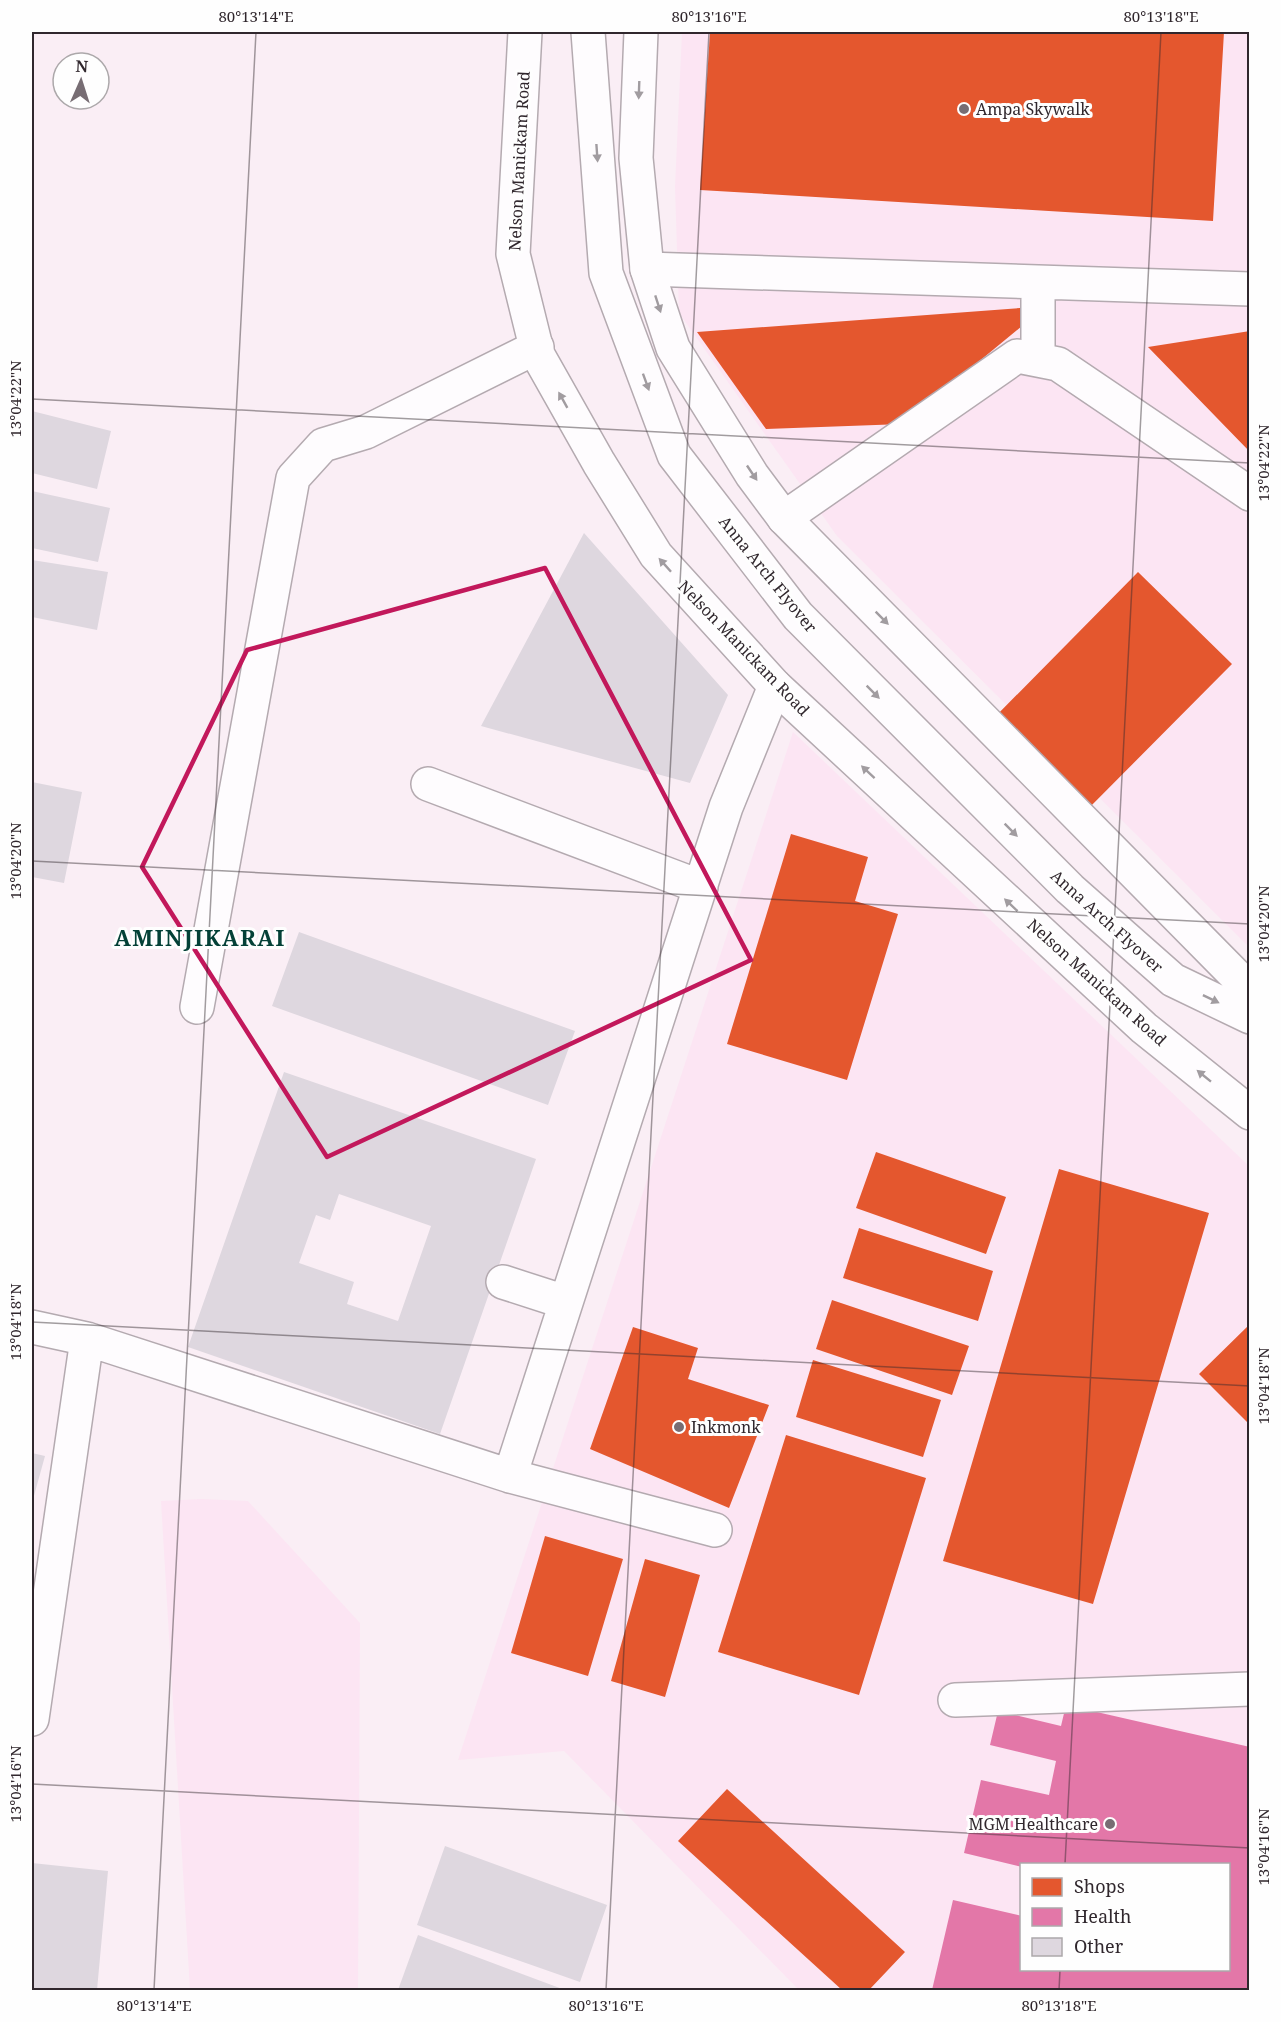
<svg xmlns="http://www.w3.org/2000/svg" width="1281" height="2022" font-family="'Noto Serif',serif">
<rect width="100%" height="100%" fill="#faeef5"/>
<path fill="#fce5f3" fill-rule="evenodd" d="M682 32H1249V947L837 536 679 313 675 187Z
M793 732 1249 1166V1990H799L564 1751 458 1760ZM1022 1864H1228V1970H1022Z
M202 1499 248 1501 360 1623 358 1990H190L161 1501Z"/>
<path fill="#e4572e" d="M710 32H1224L1213 221 700 190Z
M1020 308 1022 326 903 424 766 429 697 332Z
M1250 331V452L1148 347Z
M1138 572 1232 664 1081 816 988 724Z
M791 834 868 857 855 901 898 914 847 1080 727 1044Z
M876 1152 1006 1197 986 1254 856 1208Z
M1059 1169 1209 1213 1093 1604 943 1561Z
M859 1228 993 1271 978 1321 843 1278Z
M832 1300 969 1346 952 1395 816 1349Z
M1250 1324V1425L1199 1374Z
M633 1327 698 1348 688 1379 769 1405 729 1508 590 1449Z
M813 1360 941 1400 923 1457 796 1417Z
M786 1435 926 1478 859 1695 718 1652Z
M545 1536 623 1559 588 1676 511 1653Z
M645 1559 700 1575 665 1697 611 1681Z
M727 1789 905 1952 869 1990H842L678 1841Z"/>
<path fill="#e377a8" d="M1066 1705 1250 1747V1990H932L953 1900 1022 1916V1970H1228V1864H1022V1867L964 1853 981 1780 1049 1795 1056 1761 990 1745 998 1711 1061 1726Z"/>
<path fill="#ded7df" fill-rule="evenodd" d="M32 411 111 431 97 489 32 473Z
M32 491 110 508 98 562 32 548Z
M584 533 728 695 690 783 481 726Z
M32 560 108 572 97 630 32 617Z
M32 782 82 792 64 883 32 877Z
M299 932 575 1031 548 1105 272 1006Z
M284 1072 536 1159 440 1434 188 1347ZM339 1194 431 1226 398 1321 347 1304 354 1282 299 1263 316 1215 330 1220Z
M32 1453 45 1456 32 1503Z
M445 1846 607 1905 580 1982 417 1925Z
M32 1863 108 1871 97 1990H32Z
M418 1935 565 1990H398Z"/>
<g fill="none" stroke-linecap="round" stroke-linejoin="round">
<defs>
<path id="minor" d="M647 269 1250 289
M1038 282V358
M784 518 1017 356 1058 364 1250 494
M428 784 701 887
M197 1007 293 478 323 445 366 432 537 347
M503 1282 565 1302
M32 1327 87 1339 510 1476 715 1530
M510 1476 726 807 775 686
M955 1700 1250 1689
M32 1719 87 1339"/>
<path id="major" d="M525 32 513 254 538 355 599 463 656 555 775 686 1144 1028 1250 1113
M588 32 606 273 674 455 798 616 1070 889 1173 980 1250 1017
M641 32 636 158 647 269 673 348 752 475 784 518 1250 990"/>
</defs>
<use href="#minor" stroke="#b4aab0" stroke-width="36"/>
<use href="#major" stroke="#b4aab0" stroke-width="36"/>
<use href="#minor" stroke="#fefcfe" stroke-width="33"/>
<use href="#major" stroke="#fefcfe" stroke-width="33"/>
</g>
<defs><path id="oneway-solid" d="M-6-.8H1V-3.2L6.5 0L1 3.2V.8H-6Z" transform="scale(1.5)"/></defs>
<g fill="#a19ca0">
<use href="#oneway-solid" transform="translate(639 90) rotate(92)"/>
<use href="#oneway-solid" transform="translate(597 153) rotate(86)"/>
<use href="#oneway-solid" transform="translate(658 304) rotate(72)"/>
<use href="#oneway-solid" transform="translate(646 382) rotate(70)"/>
<use href="#oneway-solid" transform="translate(563 400) rotate(-119)"/>
<use href="#oneway-solid" transform="translate(752 473) rotate(56)"/>
<use href="#oneway-solid" transform="translate(665 565) rotate(-132)"/>
<use href="#oneway-solid" transform="translate(882 618) rotate(45)"/>
<use href="#oneway-solid" transform="translate(873 692) rotate(45)"/>
<use href="#oneway-solid" transform="translate(868 772) rotate(-137)"/>
<use href="#oneway-solid" transform="translate(1011 830) rotate(45)"/>
<use href="#oneway-solid" transform="translate(1011 905) rotate(-137)"/>
<use href="#oneway-solid" transform="translate(1211 999) rotate(26)"/>
<use href="#oneway-solid" transform="translate(1204 1076) rotate(-141)"/>
</g>
<path fill="none" stroke="#c2185b" stroke-width="4.5" stroke-linejoin="round" d="M545 568 751 960 327 1157 142 867 247 650Z"/>
<path fill="none" stroke="#30272d" stroke-width="1.5" stroke-opacity="0.45" d="M32 399 1250 463M32 861 1250 924M32 1322 1250 1386M32 1784 1250 1848M1065 1864 1161 32M154 1990 256 32M606 1990 709 32M1059 1990 1060 1970"/>
<g fill="#776d73" stroke="#fefefe" stroke-width="2">
<circle cx="964" cy="109" r="6"/>
<circle cx="679" cy="1427" r="6"/>
<circle cx="1110" cy="1824" r="6"/>
</g>
<g text-anchor="middle" stroke-width="6" stroke-linejoin="round" paint-order="stroke">
<g font-size="16" fill="#30272d" stroke="#fefefe" text-anchor="start">
<text x="976" y="115">Ampa Skywalk</text>
<text x="691" y="1433">Inkmonk</text>
<text x="1098" y="1830" text-anchor="end">MGM Healthcare</text>
</g>
<g font-size="16" fill="#30272d" stroke="#fefefe">
<text transform="translate(519 161) rotate(-87)" y="6">Nelson Manickam Road</text>
<text transform="translate(768 574) rotate(51)" y="6">Anna Arch Flyover</text>
<text transform="translate(744 648) rotate(46)" y="6">Nelson Manickam Road</text>
<text transform="translate(1107 921) rotate(42)" y="6">Anna Arch Flyover</text>
<text transform="translate(1097 982) rotate(42)" y="6">Nelson Manickam Road</text>
</g>
<g font-size="22" font-weight="bold" letter-spacing="1.5" fill="#044137" stroke="#fefefe">
<text x="200" y="946">AMINJIKARAI</text>
</g>
</g>
<rect width="1281" height="2022" fill="none" stroke="#fefefe" stroke-width="66"/>
<rect x="1020" y="1863" width="210" height="108" fill="#fefefe" stroke="#aca8aa" stroke-width="1.5"/>
<rect x="1032" y="1878" width="30" height="18" fill="#e4572e" stroke="#aca8aa" stroke-width="1.5"/>
<text x="1074" y="1893" font-size="18" fill="#30272d">Shops</text>
<rect x="1032" y="1908" width="30" height="18" fill="#e377a8" stroke="#aca8aa" stroke-width="1.5"/>
<text x="1074" y="1923" font-size="18" fill="#30272d">Health</text>
<rect x="1032" y="1938" width="30" height="18" fill="#ded7df" stroke="#aca8aa" stroke-width="1.5"/>
<text x="1074" y="1953" font-size="18" fill="#30272d">Other</text>
<g transform="translate(81 81) rotate(3)"><circle r="28" fill="#fefefe" stroke="#aca8aa" stroke-width="1.5"/>
<path d="M0-4.5L10 22L0 15L-10 22Z" fill="#776d73"/>
<text y="-9" font-size="16" font-weight="bold" text-anchor="middle" fill="#30272d">N</text>
</g>
<rect x="33" y="33" width="1215" height="1956" fill="none" stroke="#30272d" stroke-width="2"/>
<g font-size="15" text-anchor="middle" fill="#30272d">
<text x="256" y="22">80°13'14"E</text>
<text x="709" y="22">80°13'16"E</text>
<text x="1161" y="22">80°13'18"E</text>
<text transform="translate(16 399) rotate(-90)" y="5">13°04'22"N</text>
<text transform="translate(1264 463) rotate(-90)" y="5">13°04'22"N</text>
<text transform="translate(16 861) rotate(-90)" y="5">13°04'20"N</text>
<text transform="translate(1264 924) rotate(-90)" y="5">13°04'20"N</text>
<text transform="translate(16 1322) rotate(-90)" y="5">13°04'18"N</text>
<text transform="translate(1264 1386) rotate(-90)" y="5">13°04'18"N</text>
<text transform="translate(16 1784) rotate(-90)" y="5">13°04'16"N</text>
<text transform="translate(1264 1847) rotate(-90)" y="5">13°04'16"N</text>
<text x="154" y="2011">80°13'14"E</text>
<text x="606" y="2011">80°13'16"E</text>
<text x="1059" y="2011">80°13'18"E</text>
</g>
</svg>
